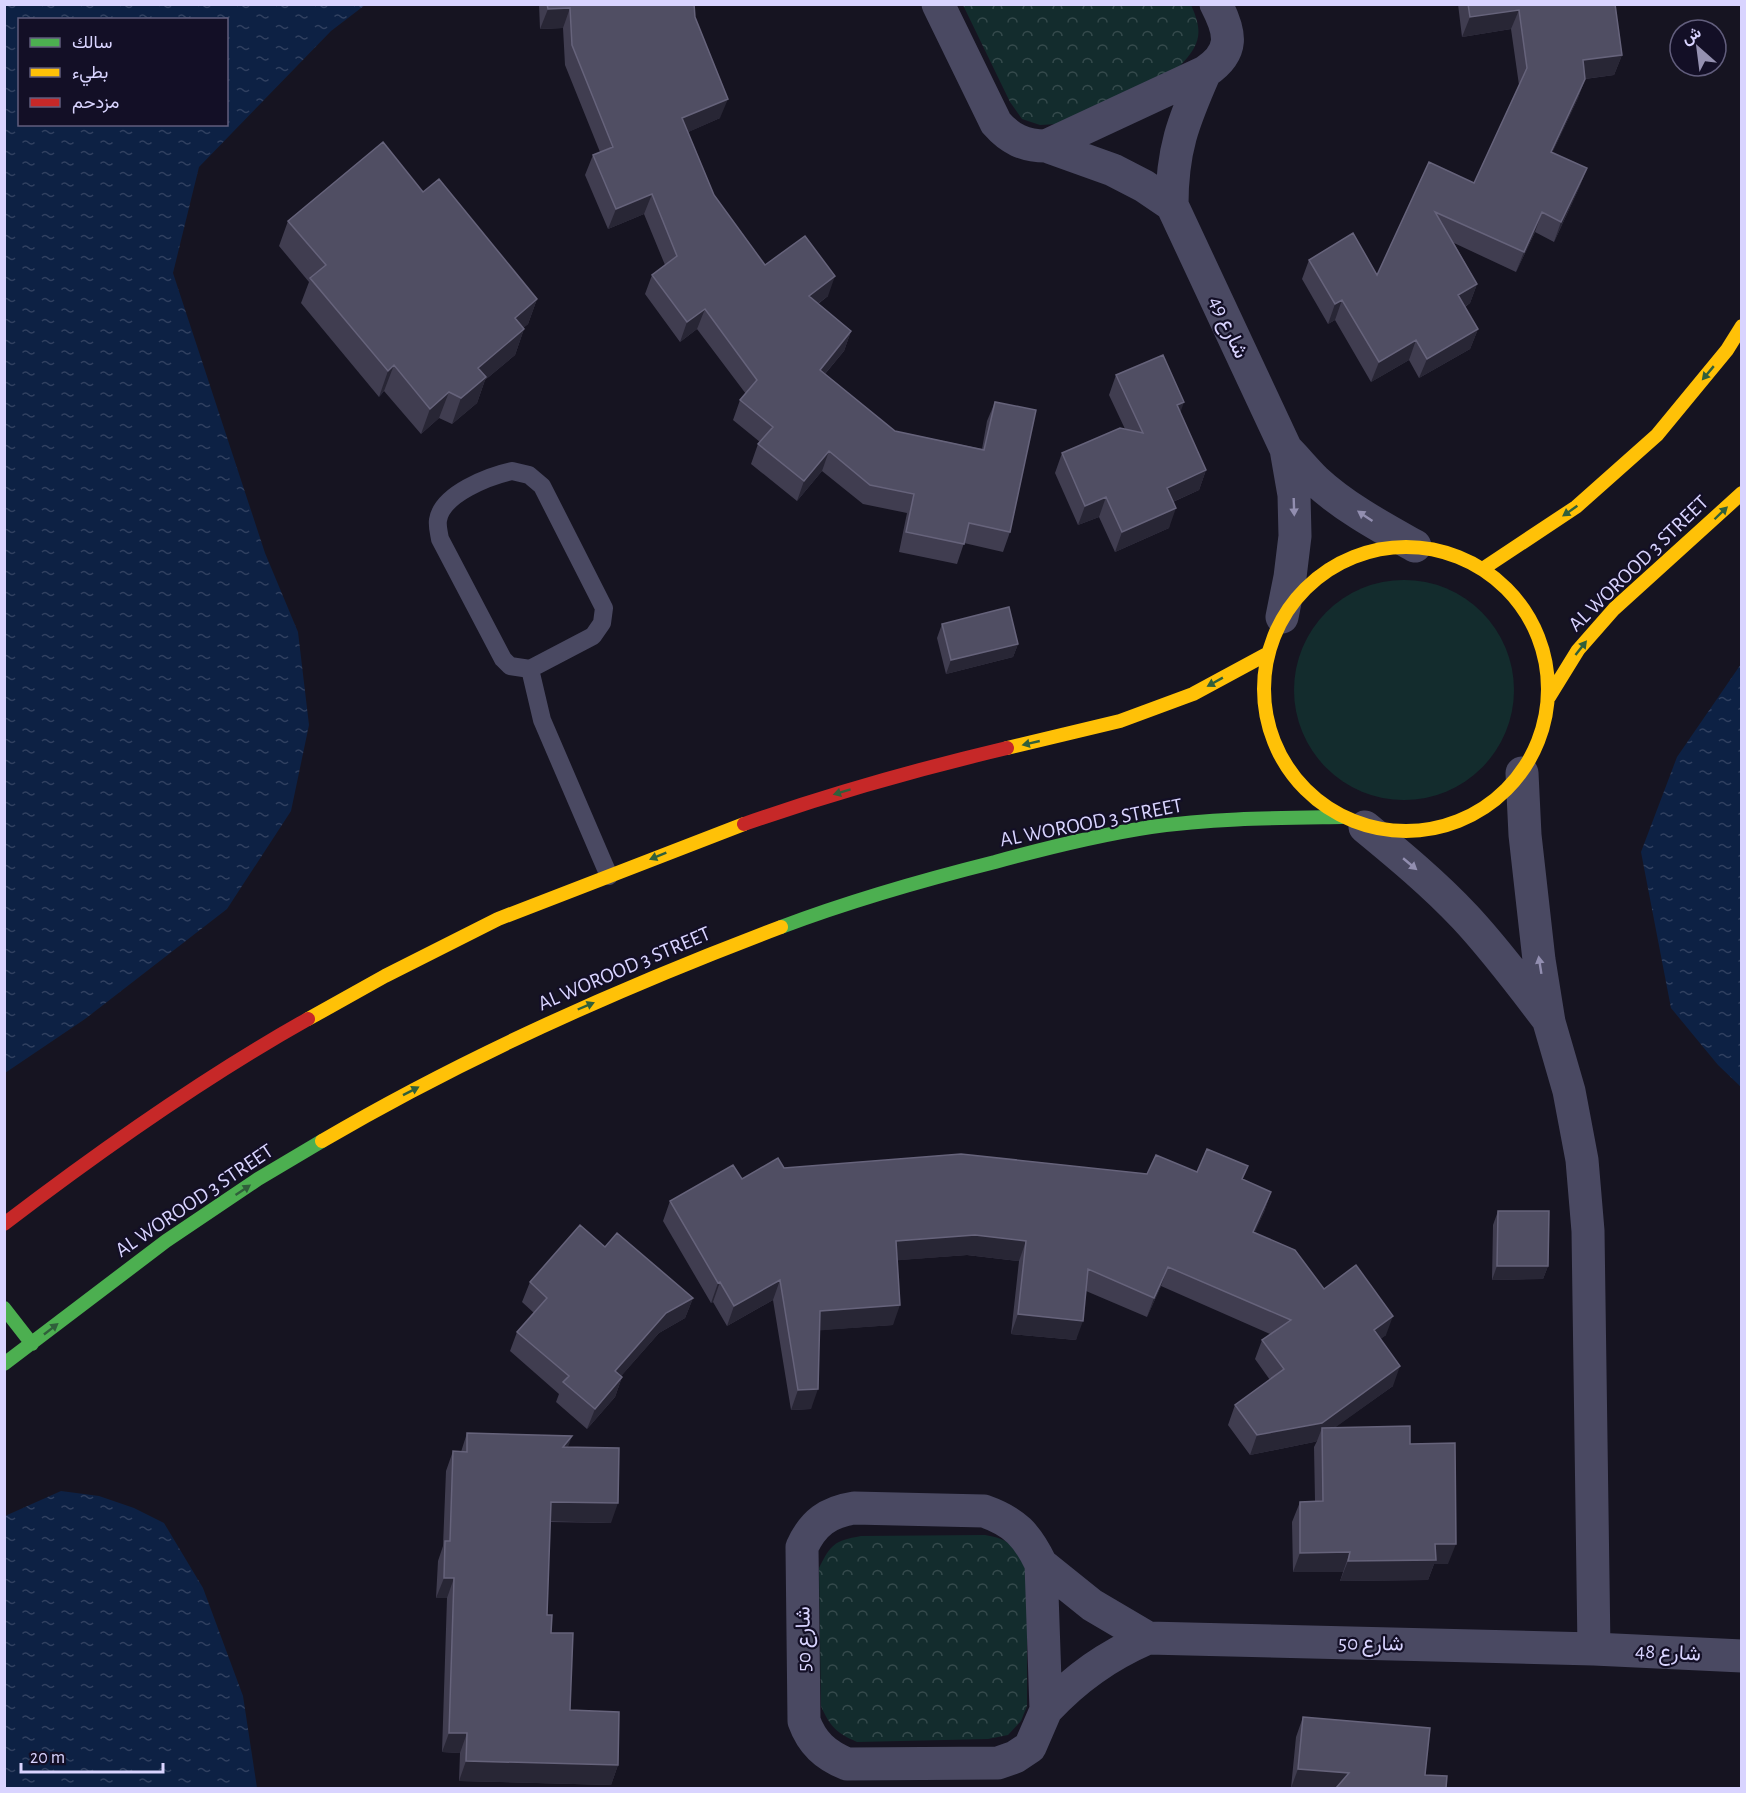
<svg xmlns="http://www.w3.org/2000/svg" width="1746" height="1793" font-family="'Alegreya Sans',Vazirmatn,sans-serif">
<defs>
<pattern id="forest-crowns" width="20" height="18" patternUnits="userSpaceOnUse" patternTransform="scale(1.5)"><rect width="20" height="18" fill="#132c2d"/><path d="M2 6a3 3 0 1 1 6 0M12 15a3 3 0 1 1 6 0" fill="none" stroke="#354a4c"/></pattern>
<pattern id="water-ripples" width="26" height="14" patternUnits="userSpaceOnUse" patternTransform="scale(1.5)"><rect width="26" height="14" fill="#0d2144"/><path d="M2 4q2-2 4 0t4 0M15 11q2-2 4 0t4 0" fill="none" stroke="#304060"/></pattern>
</defs>
<rect width="100%" height="100%" fill="#161421"/>
<path fill="url(#forest-crowns)" d="M963 5H1191C1204 33 1200 45 1179 67L1057 124 1040 125 1022 119 1010 102Z
M985 1535C1011 1539 1017 1548 1027 1572V1706L1021 1721 1008 1735 988 1739 857 1742C837 1733 830 1727 821 1706L819 1568C831 1544 834 1541 861 1536Z"/>
<path fill="#132c2d" d="M1294 690a110 110 0 1 1 220 0a110 110 0 1 1-220 0Z"/>
<path fill="url(#water-ripples)" fill-rule="evenodd" d="M5 4 365 5 331 31 199 167 173 273 265 553 298 632 309 725 291 811 227 909 85 1019 5 1073ZM20 20H226V124H20Z
M1741 664 1742 1087H1741L1718 1065 1671 1008 1641 852 1677 757Z
M61 1491 99 1496 134 1508 164 1523 203 1588 243 1696 257 1788H5V1516Z"/>
<g fill="none" stroke-linecap="round" stroke-linejoin="round">
<path stroke="#4a4962" stroke-width="18" d="M512 471 529 475 542 486 604 608 602 623 593 636 530 669 510 666 503 659 440 539C439 533 437 526 438 520 442 494 489 476 512 471Z
M530 669 542 720 609 876"/>
<path stroke="#4a4962" stroke-width="33" d="M938 4 996 123C1010 139 1024 146 1046 146L1205 72C1235 52 1231 33 1216 4
M1205 72C1183 122 1172 150 1172 205L1286 449 1294 495 1295 536 1290 577 1282 617
M1046 146 1113 170 1144 186 1172 205
M1286 449C1296 459 1305 470 1315 480 1344 507 1381 527 1415 546
M1522 773 1525 835 1539 960 1549 1022 1569 1091 1582 1160 1588 1231 1594 1649
M1365 827C1399 855 1434 884 1465 917 1495 949 1521 984 1547 1018
M854 1508 984 1511C1015 1522 1027 1535 1041 1564L1046 1710 1030 1747 1015 1757 998 1763 847 1764C825 1755 812 1743 804 1721L802 1547C813 1523 828 1512 854 1508Z
M1041 1564 1092 1605 1148 1638
M1046 1710C1076 1678 1107 1656 1148 1638L1594 1649 1742 1656"/>
<path stroke="#4caf50" stroke-width="14" d="M781 927C850 901 923 880 995 862 1046 848 1098 835 1151 827 1214 818 1278 818 1342 817
M4 1308 32 1344
M4 1364 166 1241 258 1179 322 1141"/>
<path stroke="#ffc107" stroke-width="14" d="M1264 689a142 142 0 1 1 284 0a142 142 0 1 1-284 0Z
M1484 568 1576 507 1657 435 1727 350 1742 326
M1549 697 1578 650 1614 609 1742 493
M1007 748 1120 721 1193 694 1267 654
M308 1019 385 976 498 919 744 824
M322 1141C468 1055 622 987 781 927"/>
<path stroke="#c62828" stroke-width="14" d="M744 824C830 794 918 769 1007 748
M4 1224C101 1150 201 1079 308 1019"/>
</g>
<path fill="#403d50" d="M539 4H694L695 17 720 118 688 132 714 195 765 265 828 296 818 304 851 331 844 351 825 374 895 431 982 449 987 421 995 402 1010 532 1003 552 964 543 957 564 899 552 907 513 863 504 822 471 797 501 751 464 758 444 760 442 733 420 740 400 746 394 697 329 680 342 645 294 652 275 665 265 644 214 608 229 585 175 593 155 600 152 565 65 563 28 540 29Z
M1458 4H1615L1622 55 1614 75 1585 79 1578 98 1552 153 1587 168 1579 188 1554 242 1535 232 1516 272 1454 243 1477 284 1470 303 1465 307 1478 329 1470 349 1419 378 1409 360 1371 382 1335 320 1328 324 1302 279 1309 260 1377 275 1429 162 1474 183 1519 85 1511 29 1462 37Z
M288 221 537 299 528 324 523 328 524 329 515 355 485 380 477 403 452 424 439 418 421 434 384 391 379 397 301 303 309 282 279 246Z
M1116 375 1180 412 1206 470 1199 490 1173 502 1169 528 1115 552 1099 517 1078 525 1055 473 1062 453 1125 429 1109 395Z
M942 624 1018 644 1013 657 946 674 937 638Z
M784 1168 1147 1174 1197 1172 1243 1180 1271 1192 1264 1212 1254 1232 1324 1289 1386 1335 1380 1339 1393 1386 1335 1427 1410 1444 1448 1564H1434L1428 1580 1340 1581 1343 1572H1293L1292 1522 1300 1502 1315 1501 1314 1447 1317 1441 1314 1442 1250 1455 1228 1425 1235 1405 1270 1380 1255 1359 1262 1340 1270 1334 1161 1286 1147 1317 1086 1291 1076 1340 1011 1334 1019 1261 967 1255 898 1260 893 1325 819 1330 811 1409 791 1410 773 1300 727 1326 713 1302 711 1303 663 1221 670 1201Z
M1498 1211 1548 1266 1543 1279 1492 1280 1493 1225Z
M605 1247 693 1298 685 1318 659 1333 621 1376 622 1377 615 1397 587 1429 556 1402 559 1394 510 1351 517 1332 534 1313 522 1302 530 1282Z
M467 1433 568 1447 611 1523 550 1522 547 1615 551 1633 570 1710 618 1765 611 1785 459 1781 460 1753 442 1752 447 1598H436L438 1561 443 1546 446 1471 453 1451 461 1452Z
M1303 1717 1425 1775 1446 1788H1291L1296 1737Z"/>
<path fill="#282635" d="M570 8 563 28 540 29 548 9Z
M1519 10 1511 29 1462 37 1470 17Z
M1622 55 1614 75 1576 80 1583 60Z
M1585 79 1578 98 1543 172 1551 152Z
M728 99 720 118 675 138 682 118Z
M1587 168 1579 188 1554 242 1561 222Z
M652 194 644 214 608 229 616 209Z
M1542 212 1535 232 1516 272 1524 252Z
M835 276 828 296 801 316 809 296Z
M1477 284 1470 303 1451 315 1458 295Z
M537 299 528 324 506 343 515 318Z
M1342 300 1335 320 1328 324 1335 304Z
M705 309 697 329 680 342 687 322Z
M524 329 515 355 485 380 477 403 452 424 461 398 478 368Z
M1478 329 1470 349 1419 378 1427 359Z
M851 331 844 351 812 389 820 370Z
M1416 340 1409 360 1371 382 1379 362Z
M394 365 384 391 379 397 388 371Z
M449 392 439 418 421 434 430 409Z
M1184 402 1177 422V405Z
M829 451 822 471 797 501 804 481Z
M1206 470 1199 490 1159 508 1167 488Z
M1106 497 1099 517 1078 525 1085 506Z
M1176 508 1169 528 1115 552 1122 532Z
M1018 644 1013 657 946 674 951 660Z
M1271 1192 1264 1212 1246 1252 1253 1232Z
M975 1235 1026 1241 1019 1261 967 1255 889 1261 896 1241Z
M1497 1266H1548L1543 1279 1492 1280Z
M1168 1267 1161 1286 1147 1317 1154 1298Z
M780 1280 773 1300 727 1326 734 1306Z
M720 1282 713 1302 711 1303 718 1283Z
M693 1298 685 1318 659 1333 608 1391 615 1371 666 1313Z
M900 1305 893 1325 812 1331 820 1311Z
M1018 1314 1083 1321 1076 1340 1011 1334Z
M1393 1316 1386 1335 1366 1350 1374 1330Z
M1400 1366 1393 1386 1322 1437V1428L1317 1441 1314 1442 1250 1455 1257 1435Z
M622 1377 615 1397 587 1429 595 1409Z
M818 1389 811 1409 791 1410 798 1390Z
M572 1436 565 1456 563 1447Z
M551 1502 618 1503 611 1523 544 1521Z
M1435 1544H1456L1448 1564H1434L1428 1580 1340 1581 1348 1561Z
M1350 1552 1343 1572H1293L1300 1553Z
M444 1578H454L447 1598H436Z
M449 1733H467L460 1753 442 1752Z
M466 1761 618 1765 611 1785 459 1781Z
M1298 1769 1349 1773 1344 1788H1291Z"/>
<path fill="#504e63" stroke="#66637b" stroke-width="1.5" d="M547 4H694L695 17 728 99 682 118 714 195 765 265 805 236 835 276 809 296 851 331 820 370 895 431 984 450 995 402 1036 410 1010 532 969 523 964 544 906 532 914 494 870 485 829 451 804 481 758 444 773 427 740 400 757 380 705 309 687 322 652 275 677 256 652 194 616 209 593 155 613 147 572 45 570 8 548 9Z
M1468 4H1615L1622 55 1583 60 1585 79 1551 152 1587 168 1561 222 1542 212 1524 252 1435 212 1477 284 1458 295 1478 329 1427 359 1416 340 1379 362 1342 300 1335 304 1309 260 1353 233 1377 275 1429 162 1474 183 1527 68 1519 10 1470 17Z
M383 142 423 192 439 179 537 299 515 318 524 329 478 368 486 377 461 398 449 392 430 409 394 365 388 371 310 278 326 265 288 221Z
M1163 355 1184 402 1177 405 1206 470 1167 488 1176 508 1122 532 1106 497 1085 506 1062 453 1120 428 1143 433 1116 375Z
M1009 607 1018 644 951 660 942 624Z
M1207 1149 1248 1166 1242 1179 1271 1192 1253 1232 1295 1250 1324 1289 1356 1265 1393 1316 1374 1330 1400 1366 1322 1423 1257 1435 1235 1405 1284 1369 1262 1340 1291 1320 1168 1267 1154 1298 1088 1269 1083 1321 1018 1314 1026 1241 975 1235 896 1241 900 1305 820 1311 818 1389 798 1390 780 1280 734 1306 720 1282 718 1283 670 1201 733 1165 742 1179 778 1158 784 1168 961 1154 1147 1174 1156 1155 1197 1172Z
M1498 1211H1549L1548 1266H1497Z
M580 1225 605 1247 617 1233 693 1298 666 1313 615 1371 622 1377 595 1409 563 1382 569 1376 517 1332 547 1298 530 1282Z
M1410 1426V1444L1455 1443 1456 1544H1435L1436 1560 1348 1561 1350 1552 1300 1553V1502L1323 1501 1322 1428Z
M467 1433 572 1436 563 1447 619 1448 618 1503 551 1502 547 1615H552L551 1633H573L570 1710 619 1712 618 1765 466 1761 467 1733H449L454 1578H444L445 1541H450L453 1451 467 1452Z
M1303 1717 1430 1728 1425 1775 1447 1776 1446 1788H1336L1349 1773 1298 1769Z"/>
<defs><path id="oneway-solid" d="M-6-.8H1V-3.2L6.5 0L1 3.2V.8H-6Z" transform="scale(1.5)"/></defs>
<g fill="#305f3b">
<use href="#oneway-solid" transform="translate(1708 373) rotate(130)"/>
<use href="#oneway-solid" transform="translate(1570 511) rotate(145)"/>
<use href="#oneway-solid" transform="translate(1721 513) rotate(-44)"/>
<use href="#oneway-solid" transform="translate(1581 648) rotate(-52)"/>
<use href="#oneway-solid" transform="translate(1215 682) rotate(151)"/>
<use href="#oneway-solid" transform="translate(1031 743) rotate(167)"/>
<use href="#oneway-solid" transform="translate(842 792) rotate(163)"/>
<use href="#oneway-solid" transform="translate(658 856) rotate(158)"/>
<use href="#oneway-solid" transform="translate(586 1006) rotate(-23)"/>
<use href="#oneway-solid" transform="translate(411 1091) rotate(-27)"/>
<use href="#oneway-solid" transform="translate(243 1190) rotate(-34)"/>
<use href="#oneway-solid" transform="translate(51 1329) rotate(-38)"/>
</g>
<g fill="#928eb0">
<use href="#oneway-solid" transform="translate(1294 507) rotate(88)"/>
<use href="#oneway-solid" transform="translate(1365 516) rotate(-146)"/>
<use href="#oneway-solid" transform="translate(1410 864) rotate(40)"/>
<use href="#oneway-solid" transform="translate(1540 965) rotate(-99)"/>
</g>
<g text-anchor="middle" stroke-width="4.5" stroke-linejoin="round" paint-order="stroke">
<g font-size="21" fill="#d9d4ff" stroke="#130f26">
<text transform="translate(1229 327) rotate(65)" y="7">شارع 49</text>
<text transform="translate(1638 563) rotate(-44)" y="7">AL WOROOD 3 STREET</text>
<text transform="translate(1091 822) rotate(-11)" y="7">AL WOROOD 3 STREET</text>
<text transform="translate(624 968) rotate(-23)" y="7">AL WOROOD 3 STREET</text>
<text transform="translate(194 1200) rotate(-34)" y="7">AL WOROOD 3 STREET</text>
<text transform="translate(803 1639) rotate(-91)" y="7">شارع 50</text>
<text transform="translate(1371 1643) rotate(1)" y="7">شارع 50</text>
<text transform="translate(1668 1652) rotate(3)" y="7">شارع 48</text>
</g>
</g>
<rect width="1746" height="1793" fill="none" stroke="#d9d4ff" stroke-width="12"/>
<rect x="18" y="18" width="210" height="108" fill="#130f26" stroke="#625e7d" stroke-width="1.5"/>
<rect x="30" y="38" width="30" height="9" fill="#4caf50" stroke="#625e7d" stroke-width="1.5"/>
<text x="72" y="48" font-size="18" fill="#d9d4ff">سالك</text>
<rect x="30" y="68" width="30" height="9" fill="#ffc107" stroke="#625e7d" stroke-width="1.5"/>
<text x="72" y="78" font-size="18" fill="#d9d4ff">بطيء</text>
<rect x="30" y="98" width="30" height="9" fill="#c62828" stroke="#625e7d" stroke-width="1.5"/>
<text x="72" y="108" font-size="18" fill="#d9d4ff">مزدحم</text>
<g transform="translate(1698 48) rotate(332)"><circle r="28" fill="#130f26" stroke="#625e7d" stroke-width="1.5"/>
<path d="M0-4.5L10 22L0 15L-10 22Z" fill="#9591b1"/>
<text y="-9" font-size="16" font-weight="bold" text-anchor="middle" fill="#d9d4ff">ش</text>
</g>
<path d="M21 1763v9h142v-9" fill="none" stroke="#d9d4ff" stroke-width="3"/>
<text x="30" y="1763" font-size="18" fill="#d9d4ff" stroke="#130f26" stroke-width="4.5" paint-order="stroke">20 m</text>
</svg>
